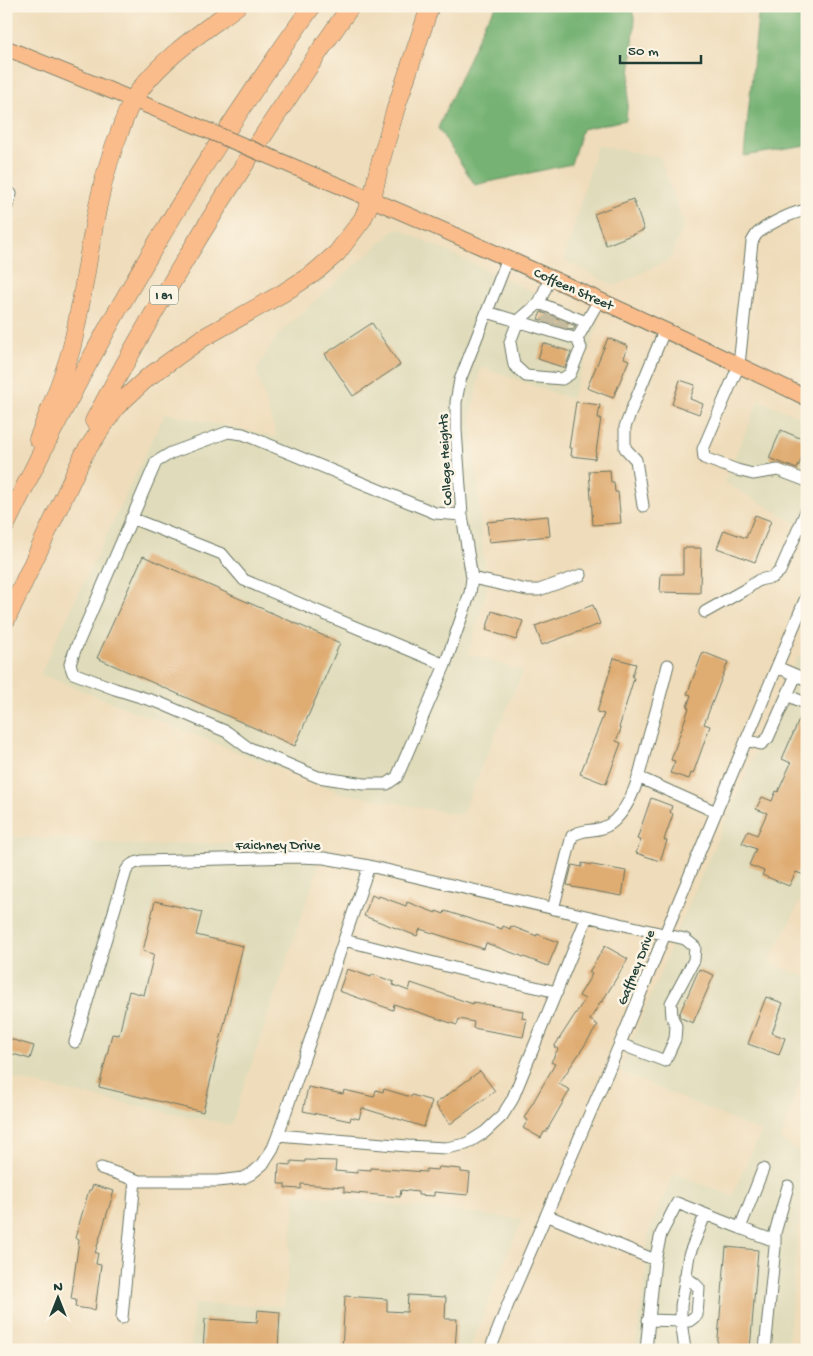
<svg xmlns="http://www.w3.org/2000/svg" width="813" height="1356" font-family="'Gochi Hand',sans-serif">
<rect width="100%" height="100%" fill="#fcf5e5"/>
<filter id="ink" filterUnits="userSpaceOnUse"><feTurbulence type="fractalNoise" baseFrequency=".02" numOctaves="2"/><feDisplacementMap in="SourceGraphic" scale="10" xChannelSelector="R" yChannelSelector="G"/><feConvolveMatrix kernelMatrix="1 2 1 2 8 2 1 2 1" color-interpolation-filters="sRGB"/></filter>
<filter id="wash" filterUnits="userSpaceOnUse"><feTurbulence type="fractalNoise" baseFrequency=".0096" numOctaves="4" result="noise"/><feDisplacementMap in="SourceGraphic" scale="20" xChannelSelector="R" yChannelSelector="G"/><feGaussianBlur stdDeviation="1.12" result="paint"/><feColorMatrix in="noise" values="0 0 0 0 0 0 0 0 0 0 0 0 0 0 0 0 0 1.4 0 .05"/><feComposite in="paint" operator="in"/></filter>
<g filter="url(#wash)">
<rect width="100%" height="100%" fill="#efdcba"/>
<path fill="#e0dcbb" d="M597 145 660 157 684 225 670 259 615 286 564 260Z
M397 228 599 323 571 399 481 367 471 418 487 590 468 654 523 671 461 815 342 793 40 674 165 413 277 437 256 370 278 334Z
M759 400 807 420V529L724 482Z
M798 655 807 659V888L768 963 807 977V1052L801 1076 780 1139 804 1156 788 1350H635L646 1272 648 1234 674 1173 732 1196 761 1132 619 1071 689 904Z
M6 836 140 845 318 841V868L231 1125 85 1095 6 1077Z
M296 1194 523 1219 497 1278 470 1350H191L193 1304 284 1306Z"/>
<path fill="#76b273" stroke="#4a7854" d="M497 6H631L635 21 626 120 582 129 571 164 475 185 438 128 486 20Z
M759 6H807V146L744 156Z"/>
<g id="blocks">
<path fill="#dfac72" d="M633 199 644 230 606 245 594 214Z
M541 312 576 326 573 330 538 319Z
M372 323 400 365 353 396 325 354Z
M608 338 628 346 624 358 629 360 613 398 587 388Z
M543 343 571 352 565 368 538 359Z
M680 380 695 385 690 399 703 404 699 414 672 404Z
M576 402 600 405 598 418H601L595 459 571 456 572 448H569Z
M781 430 807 441V447L797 469 769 458Z
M610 470 611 482H614L615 492H618L621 523 593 525 589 471Z
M755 515 771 521 755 562 717 548 724 530 746 538Z
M548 516 550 536 489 542 487 522Z
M683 548H701L700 593 660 592 661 574H683Z
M143 556 340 643 295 746 97 658Z
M593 605 600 624 542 645 535 626Z
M492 611 523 621 516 640 486 630Z
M703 652 728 662 704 724 710 726 693 774 691 773 689 779 670 773 675 761 671 760 689 708 687 707 691 695 687 694Z
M614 658 636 664 632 677 634 678 619 728 621 729 616 741 621 743 606 784 580 774 604 714 597 712Z
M803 711H807V876L796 872 789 886 762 875 764 871 749 865 756 849 742 843 748 831 757 835 767 813 756 809 762 797 772 801 776 791 778 792 791 763 782 759Z
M651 798 672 806 670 812 673 814 664 840 667 841 660 861 636 853 641 840 637 839Z
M582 863 626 871 622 896 572 887V886L567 885 572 865 582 867Z
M372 895 378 898 379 896 406 906 407 902 436 913V911L444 914 445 911 502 929 503 926 510 929 511 926 537 936V934L558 942 548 966 486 943 484 949 420 929 417 936 364 916Z
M155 901 202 912 196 935 243 946 203 1112 99 1087 112 1034 119 1035 129 991 144 995 154 954 143 951Z
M605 946 628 959 602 1002 601 1001 590 1020 598 1025 559 1084 570 1090 546 1132H544L541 1138 523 1128 528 1120 524 1118 555 1064 551 1062 558 1049 554 1047 585 999 579 996 592 974 589 972Z
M347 969 371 977 372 974 394 982 393 985 409 991 411 983 473 1004V1002L523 1011 522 1018 527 1019 523 1037 473 1028 474 1022 459 1019 457 1025 394 1004 393 1010 339 991Z
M699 969 714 975 693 1023 681 1018 679 1015Z
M766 997 783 1003 772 1033 785 1038 779 1055 748 1044Z
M6 1038 34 1046 30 1059 6 1052Z
M480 1071 495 1091 450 1124 435 1104Z
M308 1087 343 1094 344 1090 374 1097 376 1090 383 1092 384 1089 411 1097 412 1095 432 1101 424 1127 362 1108 359 1119 351 1117 350 1121 303 1111Z
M305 1160 336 1161 335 1171 357 1173V1169L371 1170V1168L426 1172V1169L438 1170 439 1167 461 1169V1172L470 1173 468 1195 434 1192V1196L418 1195V1192L401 1190 400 1197 344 1192V1187L301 1184V1189L285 1188V1184H278L279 1164 291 1165V1161L305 1162Z
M93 1185 114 1191 95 1253H98L96 1264 101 1265 95 1310 75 1307 76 1300 71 1299 79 1240 75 1238 89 1190H91Z
M726 1247 758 1250 750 1350H717Z
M408 1295 446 1297 445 1319H457L455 1350H342L345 1296 387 1299V1311L407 1312Z
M258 1310 280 1312 278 1350H203L205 1319 257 1322Z"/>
</g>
</g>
<g filter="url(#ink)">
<use href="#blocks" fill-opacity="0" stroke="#687563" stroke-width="1"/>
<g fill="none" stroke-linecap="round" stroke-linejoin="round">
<path stroke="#c5bc9f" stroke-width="11" stroke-dasharray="11 5.5" stroke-linecap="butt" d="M545 323 556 314
M557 328 569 319"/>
<defs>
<path id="minor" d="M6 209 11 194
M807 210C793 212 770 223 759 232 756 234 754 238 752 242L739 365 703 449 704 458 737 470 753 474 778 470 807 481
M539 303 550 278
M487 312 577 339 599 300
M577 339 581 348 570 374 562 379 526 376 514 365 510 342 518 321 539 303 586 322
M643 506 636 460 625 448V427L633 406 665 329
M462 515 435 513 243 434 228 432 171 453 156 462 75 650 70 664 73 673 115 689 160 703 227 732 247 747 318 777 364 784H387L397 777 445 665 470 593 472 578 462 515 456 430V402L460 380 508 258
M131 518 222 554 244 580 445 665
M472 578 527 590H539L581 575
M705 612 746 589 759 580 773 577 780 571 807 509
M777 667 807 680
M787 695 807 704
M746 740 761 744 768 738 796 675
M638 777 716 812
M553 909 572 836C584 827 600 834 614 821 637 799 641 765 649 736 656 712 662 689 668 665
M344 940 466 971 557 992
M75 1042 126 871C130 864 134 863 142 861L297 857 324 858 369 866 685 939 695 947 694 960 671 1003 672 1017 676 1026 675 1039 665 1061 620 1044
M278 1135 407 1146 446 1148 466 1144 485 1132 502 1116 512 1100 587 917
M101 1168 139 1181H218L243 1178 251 1174 263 1164 273 1148 278 1135 369 866
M546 1215 655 1260 661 1234 677 1203 740 1228 763 1169
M740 1228 775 1241
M685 1277 694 1283 699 1288 697 1315 689 1321H681L685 1350
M122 1318 135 1180
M648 1320 681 1321V1306L689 1255 705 1215
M490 1350 510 1299 619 1046 665 934 807 595
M646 1350 655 1260
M765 1350 775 1247V1233L788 1186"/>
<path id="major" d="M6 48 185 121
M299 169C471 240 640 317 807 398"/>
<path id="highway" d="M94 421C149 316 211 215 276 116 301 79 325 42 351 6
M38 439C50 408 64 377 72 346 89 274 92 199 120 131 126 115 131 100 142 87 168 54 204 31 237 6
M6 525C92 344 195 169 312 6
M6 620 84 454 116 407 147 378 201 339 283 293 314 273 337 253 362 220 372 199 379 167 395 111 430 6"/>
</defs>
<use href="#minor" stroke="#687563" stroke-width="13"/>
<use href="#major" stroke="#687563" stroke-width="17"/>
<use href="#highway" stroke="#687563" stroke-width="19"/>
<use href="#minor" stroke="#fff" stroke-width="11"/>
<use href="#major" stroke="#fabc8b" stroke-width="15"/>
<use href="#highway" stroke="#fabc8b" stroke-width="18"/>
<defs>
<path id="major-bridge" d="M185 121 299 169"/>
</defs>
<use href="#major-bridge" stroke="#687563" stroke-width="17" stroke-linecap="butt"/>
<use href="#major-bridge" stroke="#fabc8b" stroke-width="15"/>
</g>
</g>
<g text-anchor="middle" stroke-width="5" stroke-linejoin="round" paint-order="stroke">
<rect fill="#fcf5e5" stroke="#617469" stroke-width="1" x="150" y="285.5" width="28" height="19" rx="4"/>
<g font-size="12" font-weight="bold" fill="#1f3d34">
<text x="164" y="299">I 81</text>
</g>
<g font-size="14" fill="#1f3d34" stroke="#fcf5e5">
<text transform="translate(574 288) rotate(24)" y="5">Coffeen Street</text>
<text transform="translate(444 460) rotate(-93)" y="5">College Heights</text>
<text x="278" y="849">Faichney Drive</text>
<text transform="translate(635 967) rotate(-68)" y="5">Gaffney Drive</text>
</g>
</g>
<rect width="813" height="1356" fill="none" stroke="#fcf5e5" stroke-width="25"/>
<g transform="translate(58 1298)" stroke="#fcf5e5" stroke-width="4" paint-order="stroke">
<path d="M0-4L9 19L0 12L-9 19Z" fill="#1f3d34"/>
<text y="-8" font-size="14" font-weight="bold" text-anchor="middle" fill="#1f3d34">N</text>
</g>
<path d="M620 55v8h81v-8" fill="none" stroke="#1f3d34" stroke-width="2.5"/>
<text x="628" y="55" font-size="15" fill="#1f3d34" stroke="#fcf5e5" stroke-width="4" paint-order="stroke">50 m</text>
</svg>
